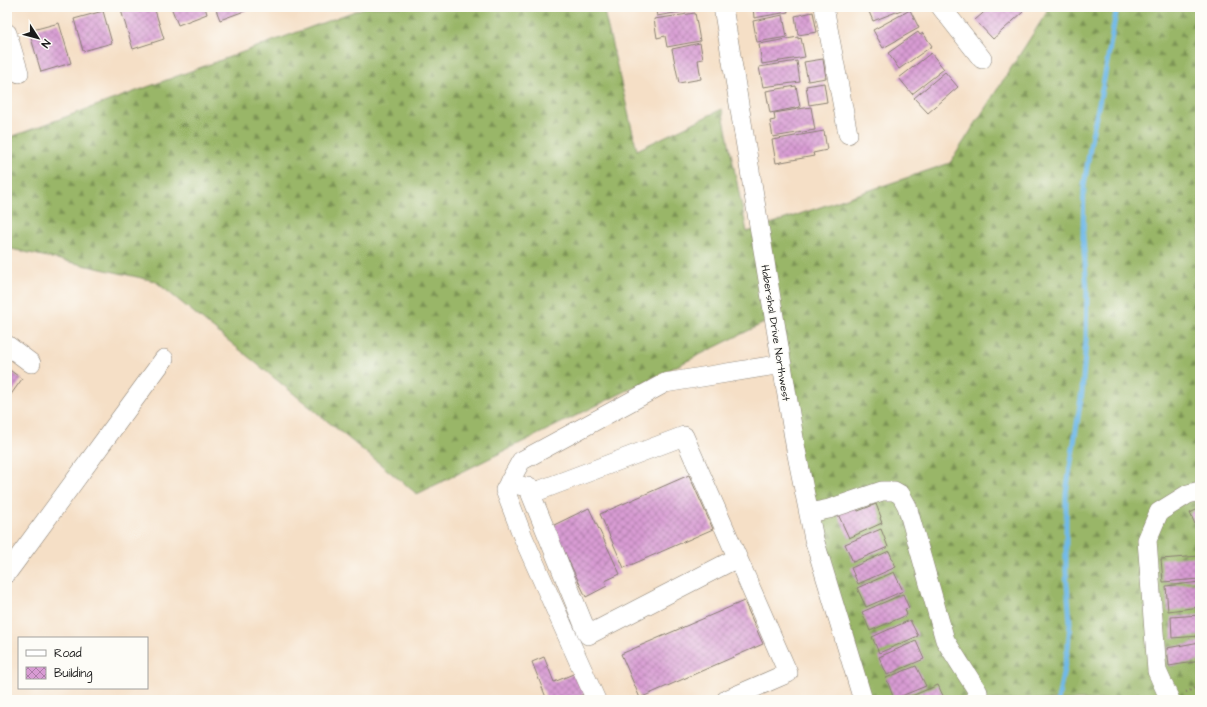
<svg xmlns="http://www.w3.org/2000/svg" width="1207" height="707" font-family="'Architects Daughter',sans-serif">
<defs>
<pattern id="forest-firs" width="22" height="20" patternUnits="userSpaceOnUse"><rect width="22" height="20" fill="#99b668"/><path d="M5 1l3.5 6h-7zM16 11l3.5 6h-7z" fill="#7c9355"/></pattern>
<pattern id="building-cross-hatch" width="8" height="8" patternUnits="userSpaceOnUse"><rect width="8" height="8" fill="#d89bd3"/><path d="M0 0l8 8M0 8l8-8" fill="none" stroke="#ae7eaa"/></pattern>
</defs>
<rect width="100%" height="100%" fill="#fdfcf7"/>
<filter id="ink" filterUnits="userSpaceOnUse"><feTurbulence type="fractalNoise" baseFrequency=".025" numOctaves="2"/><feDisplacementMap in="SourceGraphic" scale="8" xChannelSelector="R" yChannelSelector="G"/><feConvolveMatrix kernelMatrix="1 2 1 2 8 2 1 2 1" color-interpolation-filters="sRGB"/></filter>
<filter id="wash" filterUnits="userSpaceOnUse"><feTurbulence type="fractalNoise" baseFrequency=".012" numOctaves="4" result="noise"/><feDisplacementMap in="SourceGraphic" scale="16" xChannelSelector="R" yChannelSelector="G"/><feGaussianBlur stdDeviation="0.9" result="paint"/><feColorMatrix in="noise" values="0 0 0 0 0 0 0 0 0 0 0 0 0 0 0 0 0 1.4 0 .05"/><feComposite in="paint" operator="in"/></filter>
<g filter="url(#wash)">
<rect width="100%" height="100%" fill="#f5dfc6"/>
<path fill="url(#forest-firs)" stroke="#5a6942" d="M366 7H603L637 150 722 109 747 232 950 163 1047 12V7H1200V700H868L846 653 766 322 417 494 155 281 7 248V135L8 138Z"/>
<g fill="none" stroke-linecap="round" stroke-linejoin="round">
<path stroke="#70b9e8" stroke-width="5" d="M1058 700 1068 648 1070 622 1066 571V493L1082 392 1086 341 1087 289 1083 237 1084 186 1092 135 1103 85 1117 7"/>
</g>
<g id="blocks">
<path fill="url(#building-cross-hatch)" d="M120 7H154L164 39 133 49Z
M171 7H205L207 14 178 25Z
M215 7H249L250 9 220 20Z
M655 7H693V10L657 16Z
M753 7H787L788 12 754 18Z
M867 7H909L873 21Z
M990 7 994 11 999 7H1019L1023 12 993 39 975 20Z
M910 10 919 28 883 48 873 30Z
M103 11 112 43 83 51 74 19Z
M813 12 817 32 798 35 795 16Z
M695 13 700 41 667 47 665 36 657 38 654 19Z
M783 15 787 37 757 42 753 21Z
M59 23 71 63 41 72 29 31Z
M918 32 920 35 923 33 932 46 899 69 888 53Z
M798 37V39L801 38 805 57 762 64 759 44Z
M700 43 703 59 698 60 701 79 679 83 672 49Z
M931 53 944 69 912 94 899 78Z
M823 59 826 78 808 81 804 62Z
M797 61 800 82 763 87 759 67Z
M945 72 958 87 928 113 914 98Z
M824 83 827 102 809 105 806 86Z
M796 86 800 107 770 113 766 91Z
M811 107 815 130 773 137 770 121 775 120 774 113Z
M824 131 827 150 813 153 814 156 776 163 772 140Z
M7 368 22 379 7 400Z
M689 475 713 529 624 568 600 514Z
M876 504 881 517 880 518 882 523 849 538 837 512 855 505 858 511Z
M589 508 620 574 605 581 607 586 586 597 552 526Z
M1200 508V535L1190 513Z
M881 529 888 547 853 562 845 544Z
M889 551 896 567 858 584 851 568Z
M1200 556V579L1163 582 1161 559Z
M894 572 903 591 866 607 857 588Z
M1200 582V607L1168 611 1166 586Z
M903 594 909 608 905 609 907 615 870 631 862 612Z
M744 601 763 644 640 698 621 654Z
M1200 615V636L1172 638 1171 617Z
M910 620 918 636 879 653 872 637Z
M916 641 924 659 887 675 879 657Z
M1200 642V661L1169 666 1167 648Z
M544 657 554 682 578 672 587 693 570 700H547L532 662Z
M916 666 926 686 894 699 886 678Z
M938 685 945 700H902Z"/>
</g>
</g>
<g filter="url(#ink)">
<use href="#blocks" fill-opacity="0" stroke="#887e71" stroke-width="1"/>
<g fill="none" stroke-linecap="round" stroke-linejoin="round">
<defs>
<path id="minor" d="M723 7 796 450 814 539 863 700
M824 7 848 134
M941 7 982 59
M7 33 19 73
M7 345 31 363
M509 482 538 491 684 436 788 673 726 700
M528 487 588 635 737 558
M809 513 829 509 882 491H894L901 495 907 506 945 640 978 692 974 700
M7 573 164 359
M596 700 523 537 505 490 521 461 665 383 782 364
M1170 700 1157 671 1147 540 1159 512 1188 494 1200 491"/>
</defs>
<use href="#minor" stroke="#887e71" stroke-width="20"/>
<path stroke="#887e71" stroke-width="2.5" stroke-dasharray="1 3" stroke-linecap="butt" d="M1186 692 1200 686"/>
<use href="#minor" stroke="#fff" stroke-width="19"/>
</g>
</g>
<g text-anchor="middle" stroke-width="3" stroke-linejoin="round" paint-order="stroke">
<g font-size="11" fill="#1c1c1c" stroke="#fdfcf7">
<text transform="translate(776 333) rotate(81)" y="4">Habershal Drive Northwest</text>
</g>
</g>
<rect width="1207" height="707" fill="none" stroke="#fdfcf7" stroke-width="24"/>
<rect x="18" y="637" width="130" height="52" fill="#fdfcf7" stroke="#a3a29f"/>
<rect x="26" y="650" width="20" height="6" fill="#ffffff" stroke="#a3a29f"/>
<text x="54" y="657" font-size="12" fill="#1c1c1c">Road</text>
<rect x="26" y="667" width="20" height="12" fill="url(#building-cross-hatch)" stroke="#a3a29f"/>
<text x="54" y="677" font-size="12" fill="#1c1c1c">Building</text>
<g transform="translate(38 38) rotate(126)" stroke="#fdfcf7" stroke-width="3" paint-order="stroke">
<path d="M0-3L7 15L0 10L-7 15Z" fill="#1c1c1c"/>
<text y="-6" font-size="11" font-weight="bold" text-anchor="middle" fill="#1c1c1c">N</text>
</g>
</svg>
